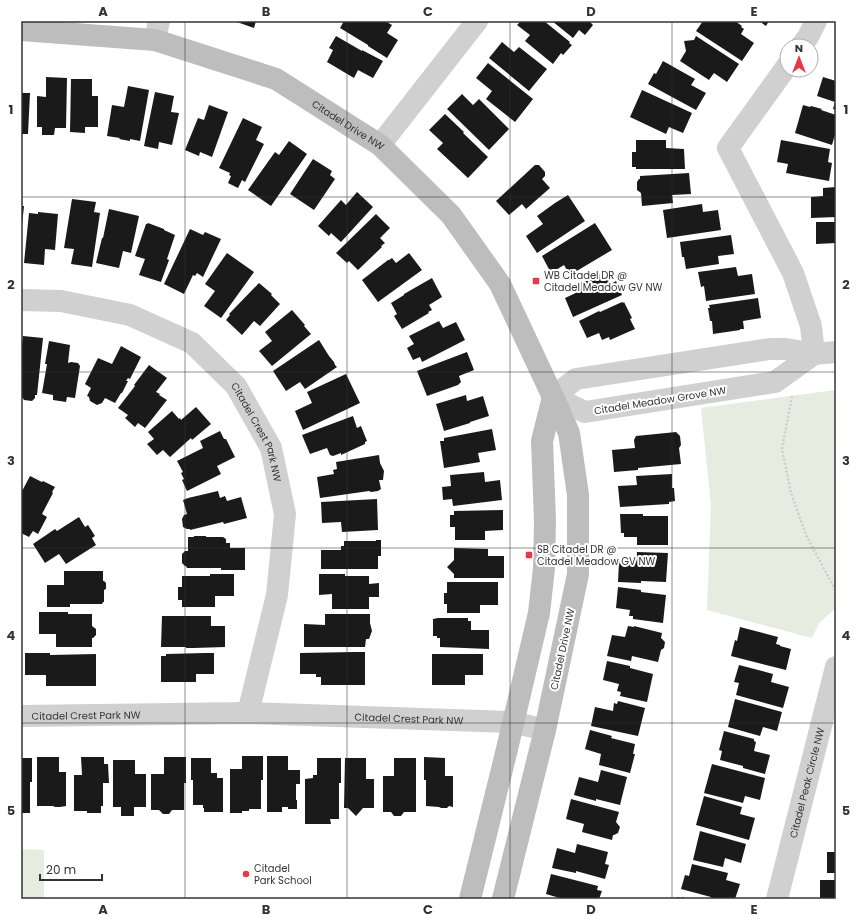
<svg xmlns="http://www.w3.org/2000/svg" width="857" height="920" font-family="Poppins,sans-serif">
<rect width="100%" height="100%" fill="#fff"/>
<path fill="#e6ecdf" d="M836 390V608L819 623 812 638 707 610 711 505 701 408Z
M21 849 44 850V899H21Z"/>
<path fill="#1a1a1a" d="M234 21H256L254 28Z
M344 21H385L392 25 387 33 398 40 387 58 368 46V45L340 28Z
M521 21H544L570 42 569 43 572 45 563 55 561 53 553 64 525 41 530 35 517 25Z
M552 21H589L593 25 585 35 579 30 573 38Z
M703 21H735L742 26 741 27 744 29 741 34 754 43 742 61 696 31Z
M759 21H769L766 26Z
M336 36 362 51V50L383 61 373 78 358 70 354 78 327 62 333 50 329 48Z
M696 36 739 64 727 82 714 73 709 80 680 61 686 51 684 41 694 40Z
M502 42 514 52 519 47 547 69 529 91 489 58Z
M663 61 695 79 691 85 706 93 696 110 648 84 654 73 656 74Z
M488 63 533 99 515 122 486 99 492 91 476 78Z
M46 77 67 78 66 128H55L54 135H42V127H37V96L46 97Z
M823 77 836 81V110L833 109 835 102 817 96Z
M71 79H92V96H98V127H85V133L70 132Z
M128 86 149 90 140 141 130 139V141L119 139 120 138 107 136 112 105 124 107Z
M642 90 692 113 683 133 669 127 666 134 630 117Z
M155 92 174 96 171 112 179 113 172 145 159 142 158 149 144 146Z
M21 93H30L28 134H21Z
M462 94 473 105 479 99 509 129 489 150 447 109Z
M209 105 228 112 212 157 200 152 199 156 185 150 198 118 204 120Z
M803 105 810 107 811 106 822 109 821 110 836 115V131L832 145 795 133Z
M445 114 464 132 463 133 488 157 468 178 437 149 443 143 429 130Z
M243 118 262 127 256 140 264 144 245 182 242 180 238 188 228 183 231 176 229 175 230 173 219 168Z
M636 140H666V148L684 149 685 169H636V167H632V152H636Z
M781 140 830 149 828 162 832 163 829 181 786 173 788 164 777 162Z
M289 141 307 154 271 206 248 190 275 152 279 155Z
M313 159 332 171 330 175 335 179 314 210 290 194Z
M535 165H539L545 172V176L542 179 550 188 526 209 522 204 509 215 496 201Z
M689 173 691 194 672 195 673 203 642 206 641 193 637 190V182L639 179H640V176Z
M836 187V217L811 218V197L823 196V188Z
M357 192 373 207 341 242 331 233 329 236 318 226 341 200 346 205Z
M568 195 585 221 537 253 526 236 543 224 537 216 555 203Z
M72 199 96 202 94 212 100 213 92 267 71 264 74 249 64 248Z
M702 204 703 212 718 210 721 230 667 238 663 210Z
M21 206H24L22 225H21Z
M109 209 139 216 131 253 123 251 119 268 96 263 102 238H103Z
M38 212 58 214 55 250 45 249 44 265 24 263 29 213 38 214Z
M376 214 390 228 380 238 385 243 381 246 382 247 358 270 349 261 347 263 336 253Z
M816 222H836V243L816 244Z
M148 223 164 229V230L175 235 167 259 169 260 161 282 139 275 145 259 135 256 146 224H147Z
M595 223 612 250 570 275 564 265 551 273 542 256Z
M190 229 203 235 205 232 221 239 203 277 197 273 195 276 193 275 184 294 164 284Z
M731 235 734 254 718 256 719 264 686 269 684 257H682L680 242Z
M227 253 254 272 221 318 204 306 215 291 205 284Z
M409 253 422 270 378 302 362 280 388 260H389L392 258 396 263Z
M736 267 738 276 752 274 755 294 706 301 704 286 701 287 698 272Z
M605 272 611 284 616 281 622 295 573 317 565 298 580 291 577 286 581 284 580 283Z
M432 278 442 297 429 305 432 310 428 312 429 313 402 329 394 316 397 314 391 303 404 295V294Z
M259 283 272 294 271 295 280 304 260 326 254 321 242 335 226 320 230 315 229 314Z
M758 298 761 318 743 321 744 329H740V330L713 334 712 321H710L708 308H710L709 305Z
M622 302 623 303 624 302 632 318 630 319 635 329 610 340 609 337 602 340 599 333 587 338 579 321 599 311 600 312Z
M292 310 305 325 304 326 311 334 272 366 259 351 272 341 265 332Z
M439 321 443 328 456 322 465 340 422 362 420 357 413 360 407 348 414 344 409 336Z
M23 336 43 338 37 395H35V398L32 401 24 400 22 397V394H21V353Z
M319 340 329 356 334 362 335 365 337 367 305 389 300 382 286 391 273 371Z
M49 341 70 345 68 363 71 362 78 363 80 366 75 398 67 397 66 402 53 400V395L42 393 47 364H45Z
M121 346 141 357 130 379 128 378 126 381H128L122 393H121L115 403 105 398 102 403 97 405 90 401 89 397 87 396 91 388 85 384 98 358 112 364Z
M467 352 474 370 459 376 461 382 458 385 427 396 417 371Z
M149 365 167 378 156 392 160 394 159 395 167 400 145 428 138 423 135 427 125 418 128 415 118 408 135 386 134 385Z
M346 374 360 403 303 430 295 411 312 403 307 392Z
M466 395 467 401 483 396 489 416 470 422V423L444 431 436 404Z
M196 407 211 424 192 440 191 438 170 457 163 450 157 455 147 444 154 439 148 432 172 411 179 419 180 418 181 420Z
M353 416 357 428 361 426 367 441 365 442V444L341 455V453L333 456 330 455 327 448 310 454 302 435Z
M492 429 496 450 478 453 480 462 444 468 440 441H444V438Z
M220 431 224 439H226L235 457 217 466 221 474 187 491 182 480 184 479 181 473 183 472 177 461 203 448 200 441Z
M676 432 680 436 681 445 679 448 681 464 638 468V470L614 472 612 450 635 448 634 440 636 436Z
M379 455 380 463 384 471 383 480H379L381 489 378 491 371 492 369 491 320 498 317 477 334 474 333 470 337 469 336 462Z
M484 472 485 482 500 480 502 500 453 506 452 499 443 500 442 487 451 486 450 475Z
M672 474V488H674L675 501 669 502V504L620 507 618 486 637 485 636 476Z
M30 476 42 482 43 481 55 487 52 492 53 493 42 514 47 517 38 534 33 531 29 537 21 533V493Z
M218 491 220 498 225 496 227 501 241 497 247 518 224 524 223 522 190 530V529H187L183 527 182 519 184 515 187 514 183 500 188 498Z
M377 499 378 530 342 532 341 522 322 523 321 502Z
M503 510V530L485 531V540H455V527H450V515H454V511Z
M620 514H643V516H668V545H637V537H624V533H621Z
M79 517 85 527 88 525 95 536 92 538 96 545 66 564 59 554 45 563 33 544 55 529 57 531Z
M194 536H206V537H223L226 539V543H230V548H245V570H221V568H187L186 566H185L182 563V554L185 551H188V537H194Z
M376 540H381V556H378V569H321V550H341V546H344V541H376Z
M454 548 488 549V556H504V578H454V574L447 567 454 560Z
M637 552 668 553 666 582 641 581V583L618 582 619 562 636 563Z
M64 571H103V581H104L106 583V589L104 590V602H103L102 604H70V607H47V585H64Z
M210 574H234V596H215V607H182V600H178V587H182V576H210Z
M319 574H345V576H369V584L379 583V597H369V609H332V594L319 595Z
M447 582H498V605H480V613H447V604H444V593H447Z
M618 587 641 590V592L666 595 663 623 633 619V616H629L630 610 616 608Z
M39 612H68V614H92V626L96 629V635L93 638H92V647H56V634H39Z
M325 614H370V623L372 631 369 639H366L365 647H304V624L325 625Z
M162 616H211V626H225V647L194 648H186V647H161Z
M438 618H468V621H471V630H489V649L440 647V638H437V636H433V619Z
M628 626 634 627V626L662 633 661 638 665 642 664 648 661 650 658 662 632 656 631 661 607 656 612 635 625 637Z
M740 627 778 637 776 644 780 645V646L791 649 786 670 731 656 735 640 737 641Z
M354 652H365V685H321V677H316V674H300V653Z
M25 653H50V655L96 654V686H46V675H25Z
M205 653H214V674H196V682H161V656H166V654Z
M432 654H483V675H465V685H432Z
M607 661 630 666V668L653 674 647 702 620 696 621 692 617 691 619 684 603 680Z
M739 665 773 674 771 682 789 687 783 708 736 695 739 683 734 682Z
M735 699 782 712 777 731 763 727 760 736 728 727Z
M618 701 645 708 638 736 591 726 595 707 613 711 614 703 617 704Z
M590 730 612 736 611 738 635 744 633 754H635L630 773 599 765 601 754 585 749Z
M724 731 754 739V741L756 742 754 751 770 755 765 774 743 768V766L720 760 722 751 719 750Z
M242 756H263V780H261V809H249V811H242V813H230V769H242Z
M267 756H288V770H300V784H296V800H297V809H288V807H282V812H267Z
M37 757H59V772H66V806L60 807H55L53 806H37Z
M81 757H104V764H108L109 783H103V806H101V813H87V811H74V775H82Z
M164 757H186V783H184V810H172L169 814H163L159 810H151V774H164Z
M424 757 445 758V776H453V807L449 806 447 808H441L439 807 426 806V780H424Z
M21 758H32V782H30V813H21Z
M191 758H211V773H217V778H223V812H204V808H203V805H193V780H191Z
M317 758H341V783H339V819H330L331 824H305V779L313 778V775H317Z
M345 758H366V779H374V808H363L356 816 348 808H344Z
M394 758H416V812H404L401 816H394L391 812H383V776H394Z
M113 760H135V774H146V807H134V816H121V807H113Z
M712 764 765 778 760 800 745 796 743 803 704 793Z
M601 770 627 777 620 805 596 799V801L574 795 579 777 598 782Z
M704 796 742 807 740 814 755 818 749 840 696 825Z
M571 799 619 812 616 822 620 827 618 833 614 835H613L612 840 582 832 584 824 566 819Z
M700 831 746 844 741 863 725 858 723 867 693 860Z
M577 844 608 852 605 864 609 865 605 879 576 871V873L552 868 557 848 575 853Z
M827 852H836V873H827Z
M692 864 728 873 726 880 740 884 735 899H711V897L681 889 685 875 689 876Z
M551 874 598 886 597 890 602 891 599 899H563L546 894Z
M820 880H836V899H820Z
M677 897 681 898 682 897 688 899H676Z"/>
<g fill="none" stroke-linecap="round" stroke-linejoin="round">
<path stroke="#cdcdcd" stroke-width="2.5" stroke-dasharray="2 2" stroke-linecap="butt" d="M792 396 782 449 791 493 806 535 836 591"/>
<g stroke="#d0d0d0" stroke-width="22">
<path d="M155 40 159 21"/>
<path d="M801 46 808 37 816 21"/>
<path d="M787 66 728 148 793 273 811 326 814 354"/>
<path d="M380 145 477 21"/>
<path id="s1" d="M21 300 61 301 130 315 192 343 236 386 271 448 285 514 277 595 248 713"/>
<path d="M814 354 775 382 585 412 553 397 576 379 770 349H786L814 354 836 352"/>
<path id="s2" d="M21 716 248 713 277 714 513 722 545 730"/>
<path id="s3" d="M777 899 836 667"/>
</g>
<g stroke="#bdbdbd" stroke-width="22">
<path id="s4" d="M21 30 155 40 276 79 380 145 451 215 500 284 553 397 569 433 578 495V574L545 730 503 899"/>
<path d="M470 899 507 749 539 613 544 568 545 521 542 441 553 397"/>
</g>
</g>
<path fill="none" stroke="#333" stroke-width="1" stroke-opacity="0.55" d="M185 21V899M347 21V899M510 21V899M672 21V899M21 197H836M21 372H836M21 548H836M21 723H836"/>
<g fill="#e63946" stroke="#fff" stroke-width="1.5">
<rect x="532" y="277" width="8" height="8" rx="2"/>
<rect x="525" y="551" width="8" height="8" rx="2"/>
<circle cx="246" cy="874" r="4"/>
</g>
<g text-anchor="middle" stroke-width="4" stroke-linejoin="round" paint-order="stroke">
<g font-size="10" fill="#333" stroke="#fff">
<text dy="4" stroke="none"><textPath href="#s4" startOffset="347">Citadel Drive NW</textPath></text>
<text transform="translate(660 400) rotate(-9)" y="4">Citadel Meadow Grove NW</text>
<text dy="4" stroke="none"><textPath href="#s1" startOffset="291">Citadel Crest Park NW</textPath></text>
<text transform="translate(562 649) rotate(-78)" y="4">Citadel Drive NW</text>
<text dy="4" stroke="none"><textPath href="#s2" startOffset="65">Citadel Crest Park NW</textPath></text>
<text dy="4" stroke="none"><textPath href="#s2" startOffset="388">Citadel Crest Park NW</textPath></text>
<text dy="4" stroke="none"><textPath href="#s3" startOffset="120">Citadel Peak Circle NW</textPath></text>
</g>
<g font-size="10" fill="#333" stroke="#fff" text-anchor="start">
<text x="544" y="279">WB Citadel DR @<tspan x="544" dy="12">Citadel Meadow GV NW</tspan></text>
<text x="537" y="553">SB Citadel DR @<tspan x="537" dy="12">Citadel Meadow GV NW</tspan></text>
<text x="254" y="872">Citadel<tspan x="254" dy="12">Park School</tspan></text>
</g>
</g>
<rect width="857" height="920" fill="none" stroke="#ffffff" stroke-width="44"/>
<g transform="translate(799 58)"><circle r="19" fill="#ffffff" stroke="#adadad"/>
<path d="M0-3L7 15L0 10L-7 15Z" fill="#e63946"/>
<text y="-6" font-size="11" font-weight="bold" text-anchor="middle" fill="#333333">N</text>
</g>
<path d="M40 874v6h62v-6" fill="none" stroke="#333333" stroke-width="2"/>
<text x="46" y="874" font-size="12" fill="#333333" stroke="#ffffff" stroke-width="3" paint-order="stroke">20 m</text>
<rect x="22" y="22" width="813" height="876" fill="none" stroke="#333" stroke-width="1.5"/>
<g font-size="13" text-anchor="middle" font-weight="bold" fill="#333">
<text x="103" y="16">A</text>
<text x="266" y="16">B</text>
<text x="428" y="16">C</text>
<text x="591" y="16">D</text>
<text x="754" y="16">E</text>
<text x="11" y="114">1</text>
<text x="846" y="114">1</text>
<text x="11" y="289">2</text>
<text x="846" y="289">2</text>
<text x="11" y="465">3</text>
<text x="846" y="465">3</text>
<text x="11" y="640">4</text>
<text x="846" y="640">4</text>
<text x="11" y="815">5</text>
<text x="846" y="815">5</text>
<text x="103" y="914">A</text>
<text x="266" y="914">B</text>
<text x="428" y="914">C</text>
<text x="591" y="914">D</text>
<text x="754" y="914">E</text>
</g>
</svg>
